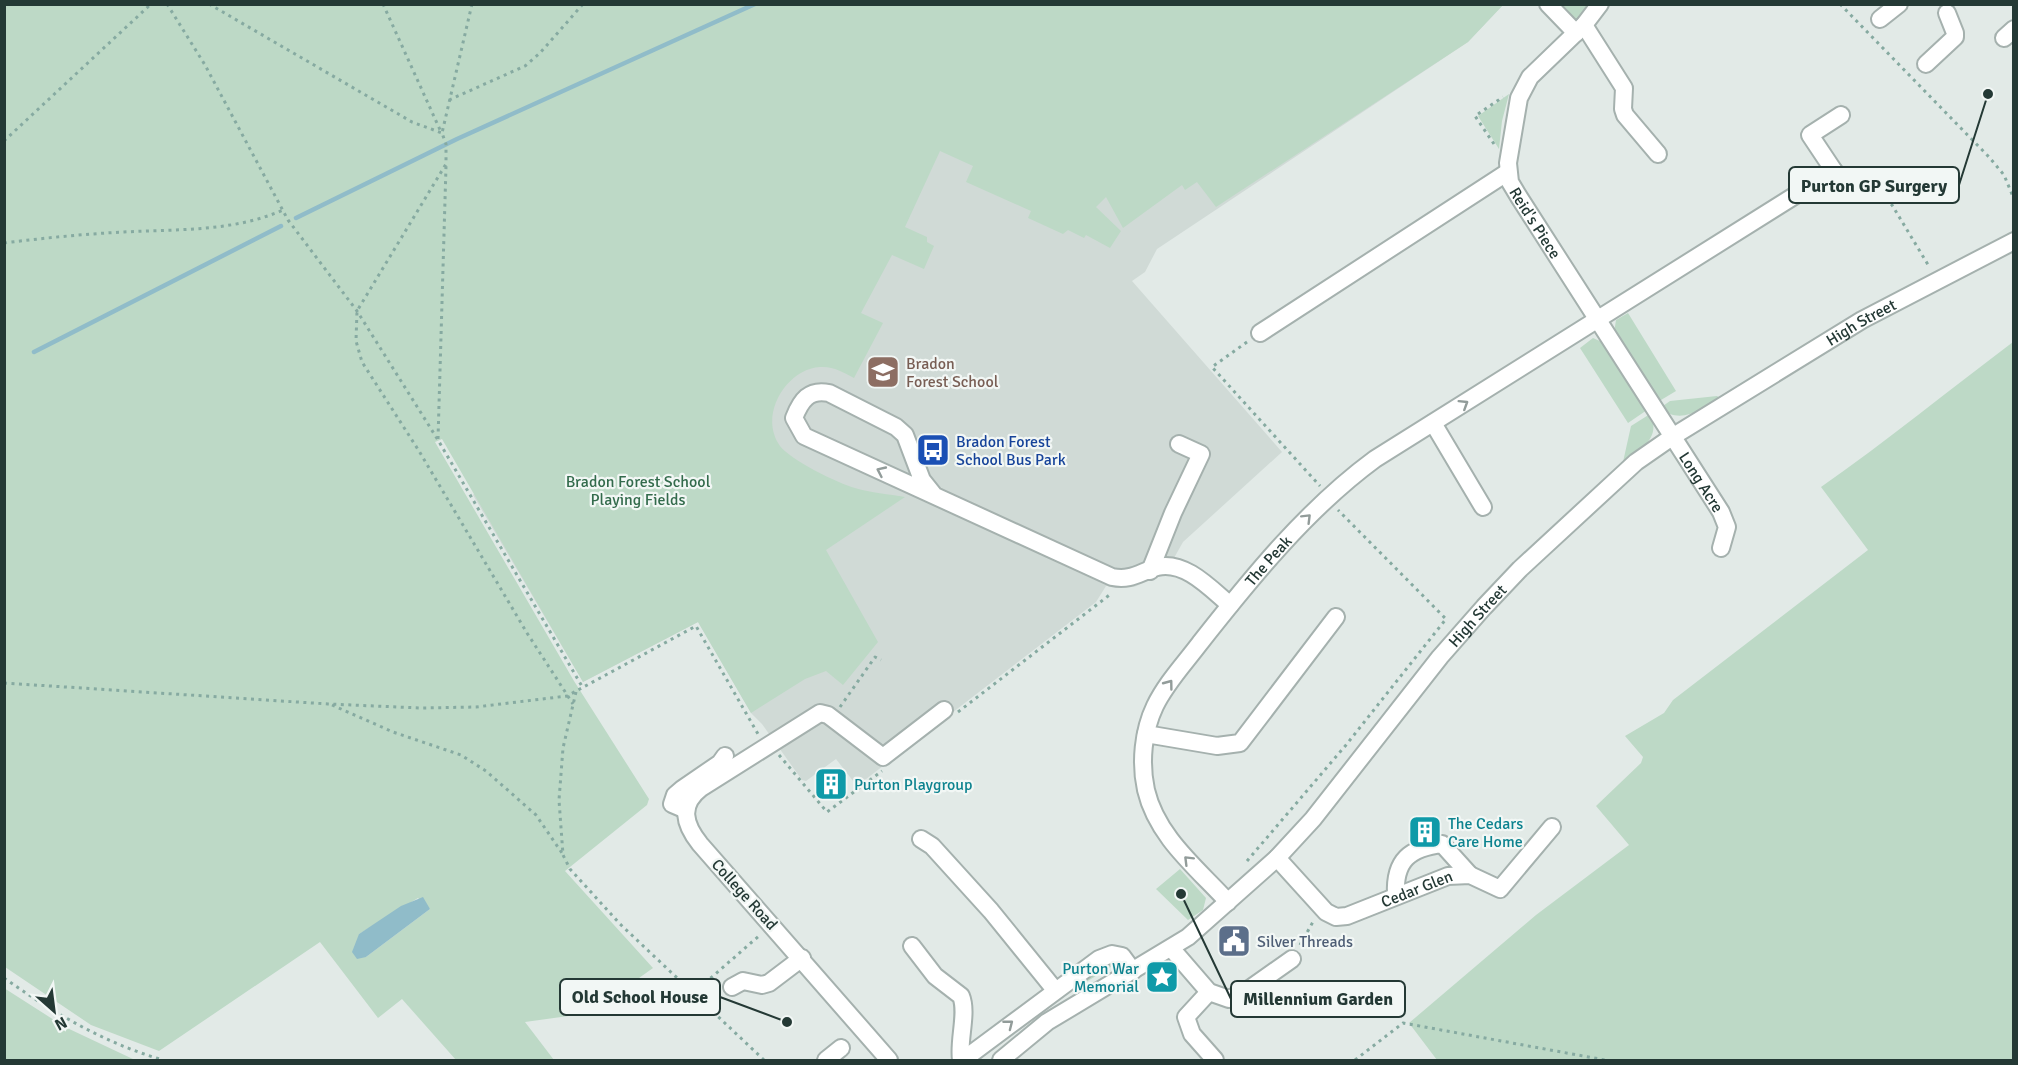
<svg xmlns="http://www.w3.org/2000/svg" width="2018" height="1065" font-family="Signika,sans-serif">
<rect width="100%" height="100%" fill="#e2eae7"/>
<path fill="#d0dad6" d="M1503 5 1468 42 1157 249 1145 272 1132 281 1282 452 1183 542 1165 574 1134 587 1106 586 1096 602 857 786 836 759 806 781 802 780 762 724 751 713 698 622 583 682 473 495 776 97Z"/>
<path fill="#bdd9c6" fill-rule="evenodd" d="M5 5H1503L1468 42 1216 207 1197 182 1185 190 1182 185 1123 228 1106 197 1096 207 1121 231 1110 248 1086 235 1084 238 1068 230 1063 234 1028 218 1031 211 966 182 973 166 940 151 905 227 927 237V242L934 246 924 269 892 255 861 313 883 323 854 378C843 372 833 366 820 367 786 369 758 416 780 446 789 459 839 484 855 488 871 493 889 494 905 497L826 550 878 642 843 685 826 671 805 679 751 713 698 622 583 682 442 439 435 442 574 681 649 799 647 805 565 871 653 968 590 1013 525 1022 554 1060H456L402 999 378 1018 320 942 159 1051 91 1025 5 967ZM418 898 430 909 366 957 359 934Z
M1554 5H1589L1574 22Z
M1509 94 1502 121 1499 149 1478 116Z
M1628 313 1676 391 1656 403 1614 333 1616 320Z
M1593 338 1602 342 1647 410 1628 423 1580 348Z
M2013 342V1060H1437L1409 1023 1536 915 1629 845 1596 806 1641 763 1643 757 1625 736 1664 713 1673 700 1868 550 1821 487C1887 441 1949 390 2013 342Z
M1717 396 1720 398C1701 410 1680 425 1660 408L1670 401Z
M1650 414C1662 438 1640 450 1623 462L1631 426Z
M1180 869 1206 898 1203 910 1188 920 1156 889Z
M1105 964 1114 965 1058 999Z
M4 988 65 1027 135 1060H5Z"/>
<path fill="#90bcc9" d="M423 897 430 909 366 957 357 959 352 952 359 934 401 906Z"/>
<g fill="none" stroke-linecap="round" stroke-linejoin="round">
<path stroke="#90bcc9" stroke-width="4.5" d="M296 218 457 139 755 4
M34 352 281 226"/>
<defs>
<g id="minor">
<path d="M1548 4 1576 33"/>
<path id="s1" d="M1600 4 1584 25 1530 77 1519 98 1508 163 1510 182 1519 197 1721 512 1727 527 1721 548"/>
<path d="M1880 19 1899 4"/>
<path d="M1584 25 1624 88 1623 109 1625 115 1658 154"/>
<path d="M2004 38 2014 29"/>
<path d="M1926 64 1955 37V33L1947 13"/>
<path d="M1834 171 1842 184"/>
<path d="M1260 333 1508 172"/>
<path d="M1433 423 1483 507"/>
<path d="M934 495 922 480 905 435 896 427 829 393C809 389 801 400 794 418L804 436 1112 577C1131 581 1140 572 1157 567 1185 560 1211 589 1230 605"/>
<path d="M1150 571 1173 513 1201 454 1179 444"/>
<path d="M1146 734 1217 746 1240 743 1336 617"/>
<path d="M686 810 672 804 675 795 682 789 720 763 725 756"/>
<path d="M921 839 932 846 991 911 1055 990"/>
<path id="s2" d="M1277 858 1326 912 1336 917 1347 916 1448 876 1470 875 1500 889 1552 827"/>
<path d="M1396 895C1394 860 1410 848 1442 844L1470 875"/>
<path id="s3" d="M1228 902C1197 868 1157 837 1146 790 1140 763 1143 731 1155 706 1166 683 1185 663 1200 643 1252 577 1307 509 1375 459L1834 171 1810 135 1841 115"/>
<path d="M912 946 935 976 961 996C968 1013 958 1040 961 1060"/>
<path d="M1171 948 1209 992 1229 999 1248 990 1292 959"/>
<path d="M732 987 743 981 762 985 769 983 802 958"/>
<path d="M1209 992 1186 1017 1192 1034 1215 1060"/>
<path d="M826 1060 841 1048"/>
<path d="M889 1060 700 844C684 824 679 805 701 788L820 713 828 715 883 757 944 710"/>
<path d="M963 1060 1099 959 1112 954 1122 956 1133 971"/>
<path id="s4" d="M1001 1060 1047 1022 1188 937 1277 858 1313 819 1440 657 1484 607 1520 569 1636 462 1672 437 1862 320 2014 241"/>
</g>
</defs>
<use href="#minor" stroke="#a5b1ae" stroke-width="20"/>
<path stroke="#86aaa1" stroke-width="3" stroke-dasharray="3 4.5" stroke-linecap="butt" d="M167 4 205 65 288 220 357 311 438 440 583 688
M209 4 412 122 442 133
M383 4 441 132
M472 4 442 133 446 144V164L357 311 356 341 362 362 419 451 527 633 573 704
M1840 4 1989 157 2004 175 2014 199
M449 100 525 66 540 53 583 4
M4 141 151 4
M1494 144 1475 116 1503 97
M1857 188 1892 205 1930 268
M4 243C44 238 84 234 124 232 178 229 233 232 283 210
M1247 342 1212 367 1320 486
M438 439 446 166
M4 683 328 704 421 708 476 707 567 696 696 626 758 734
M576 692 563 748 559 800 563 855 570 869 620 924 764 1060
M332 705 393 732 461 755 486 771 536 815 562 853
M840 707 875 657 881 660
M958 712 1112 593
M779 755 827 812 882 771
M1247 861 1346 745 1446 619 1338 510
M1300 945 1314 920
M4 978C54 1013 104 1043 163 1060
M692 991 705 983 760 935
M1355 1060 1403 1023 1605 1060"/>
<use href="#minor" stroke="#fff" stroke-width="16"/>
</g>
<defs><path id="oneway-chevron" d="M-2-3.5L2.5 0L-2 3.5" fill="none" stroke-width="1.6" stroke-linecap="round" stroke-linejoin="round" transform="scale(1.5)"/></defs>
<g stroke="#929c9a">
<use href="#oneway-chevron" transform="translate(1464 404) rotate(-32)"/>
<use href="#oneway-chevron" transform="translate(881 471) rotate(-155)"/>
<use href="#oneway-chevron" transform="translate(1307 518) rotate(-45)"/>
<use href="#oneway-chevron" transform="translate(1169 684) rotate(-53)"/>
<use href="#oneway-chevron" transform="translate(1188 860) rotate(-135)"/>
<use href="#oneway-chevron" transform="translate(1009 1024) rotate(-38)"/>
</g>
<defs>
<symbol id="school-square" viewBox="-11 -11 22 22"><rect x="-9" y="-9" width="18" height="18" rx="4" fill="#8d6e63" stroke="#f2f7f5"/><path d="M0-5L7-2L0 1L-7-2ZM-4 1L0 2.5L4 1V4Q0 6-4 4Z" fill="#fff"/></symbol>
<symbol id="bus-square" viewBox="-11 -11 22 22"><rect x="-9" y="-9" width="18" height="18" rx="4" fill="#1a4fb4" stroke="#f2f7f5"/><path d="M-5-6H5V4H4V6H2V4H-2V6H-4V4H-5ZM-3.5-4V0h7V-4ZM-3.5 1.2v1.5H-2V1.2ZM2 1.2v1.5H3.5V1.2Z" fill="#fff"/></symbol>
<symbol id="building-square" viewBox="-11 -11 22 22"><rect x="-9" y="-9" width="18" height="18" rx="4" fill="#0f9aa8" stroke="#f2f7f5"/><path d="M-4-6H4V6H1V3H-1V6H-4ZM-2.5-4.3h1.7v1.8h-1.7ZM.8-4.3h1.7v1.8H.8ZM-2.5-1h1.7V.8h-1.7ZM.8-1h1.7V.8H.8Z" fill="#fff"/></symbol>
<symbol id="civic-square" viewBox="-11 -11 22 22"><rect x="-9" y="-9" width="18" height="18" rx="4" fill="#5c6f8a" stroke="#f2f7f5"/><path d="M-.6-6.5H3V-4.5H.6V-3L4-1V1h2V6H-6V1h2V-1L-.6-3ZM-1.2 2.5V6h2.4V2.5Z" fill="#fff"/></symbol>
<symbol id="sight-square" viewBox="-11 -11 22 22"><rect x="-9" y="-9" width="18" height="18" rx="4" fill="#0f9aa8" stroke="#f2f7f5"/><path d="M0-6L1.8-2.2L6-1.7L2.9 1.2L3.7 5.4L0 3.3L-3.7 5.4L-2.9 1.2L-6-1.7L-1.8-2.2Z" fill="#fff"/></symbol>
</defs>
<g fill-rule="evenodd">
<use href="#school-square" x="864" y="353" width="38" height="38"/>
<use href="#bus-square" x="914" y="431" width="38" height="38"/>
<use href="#building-square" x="812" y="765" width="38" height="38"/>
<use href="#building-square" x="1406" y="813" width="38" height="38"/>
<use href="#civic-square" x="1215" y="922" width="38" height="38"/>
<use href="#sight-square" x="1143" y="958" width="38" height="38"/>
</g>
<g text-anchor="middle" stroke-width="4.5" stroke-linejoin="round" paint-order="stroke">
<g font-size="16" fill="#243935" stroke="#f2f7f5">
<text dy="6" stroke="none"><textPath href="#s1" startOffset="258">Reid's Piece</textPath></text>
<text dy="6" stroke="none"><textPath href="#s4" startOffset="1144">High Street</textPath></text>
<text dy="6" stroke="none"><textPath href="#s1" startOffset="566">Long Acre</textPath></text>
<text dy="6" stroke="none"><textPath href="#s3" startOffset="411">The Peak</textPath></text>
<text dy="6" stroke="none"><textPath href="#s4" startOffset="658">High Street</textPath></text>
<text dy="6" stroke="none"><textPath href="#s2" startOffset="170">Cedar Glen</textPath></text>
<text transform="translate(745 894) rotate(48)" y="6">College Road</text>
</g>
<g font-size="16" fill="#785e54" stroke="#f2f7f5" text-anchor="start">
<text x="906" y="369">Bradon<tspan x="906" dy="18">Forest School</tspan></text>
</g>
<g font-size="16" fill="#164399" stroke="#f2f7f5" text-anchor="start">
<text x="956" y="447">Bradon Forest<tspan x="956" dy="18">School Bus Park</tspan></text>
</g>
<g font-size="16" fill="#336b4c" stroke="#f2f7f5">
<text x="638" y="487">Bradon Forest School<tspan x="638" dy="18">Playing Fields</tspan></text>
</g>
<g font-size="16" fill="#0d838f" stroke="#f2f7f5" text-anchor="start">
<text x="854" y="790">Purton Playgroup</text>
<text x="1448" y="829">The Cedars<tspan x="1448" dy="18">Care Home</tspan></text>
<text x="1139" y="974" text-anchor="end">Purton War<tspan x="1139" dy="18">Memorial</tspan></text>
</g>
<g font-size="16" fill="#4e5e75" stroke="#f2f7f5" text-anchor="start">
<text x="1257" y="947">Silver Threads</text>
</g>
</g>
<path fill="none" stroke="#243935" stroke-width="2" d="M1988 94L1959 185M787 1022L720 997M1181 894L1231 999"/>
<g fill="#243935" stroke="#f2f7f5" stroke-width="2">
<circle cx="1988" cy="94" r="6"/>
<circle cx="787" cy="1022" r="6"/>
<circle cx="1181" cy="894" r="6"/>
</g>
<g fill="#f2f7f5" stroke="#243935" stroke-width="2">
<rect x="1789" y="167" width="170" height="36" rx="6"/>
<rect x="560" y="979" width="160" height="36" rx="6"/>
<rect x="1231" y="981" width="174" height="36" rx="6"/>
</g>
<g font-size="18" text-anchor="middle" font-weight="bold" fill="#243935">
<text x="1874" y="192">Purton GP Surgery</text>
<text x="640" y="1003">Old School House</text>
<text x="1318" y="1005">Millennium Garden</text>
</g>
<rect width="2018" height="1065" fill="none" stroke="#243935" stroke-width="12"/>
<g transform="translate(54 1011) rotate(152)" stroke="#f2f7f5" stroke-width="4.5" paint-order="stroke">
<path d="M0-4.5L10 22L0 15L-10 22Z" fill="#243935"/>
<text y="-9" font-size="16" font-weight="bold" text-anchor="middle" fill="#243935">N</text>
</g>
</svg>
